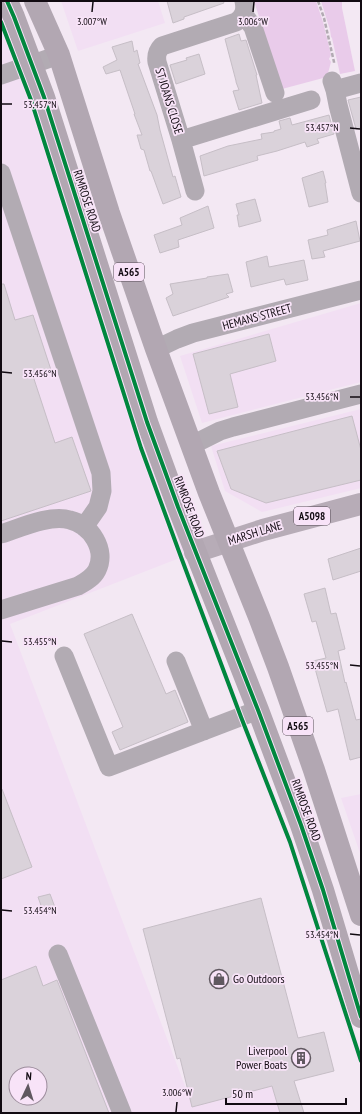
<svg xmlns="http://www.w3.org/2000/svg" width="362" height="1114" font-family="'PT Sans Narrow',sans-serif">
<rect width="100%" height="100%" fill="#f3e8f3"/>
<path fill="#f2dff3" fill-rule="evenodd" d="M1 1 195 552 10 624 191 1102 279 1085 287 1113H1ZM16 1074H40V1098H16Z
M61 1H158L165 23 78 51Z
M361 303V382L202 423 180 356Z
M361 409V488L262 512 225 491 211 446Z
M361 794V856L341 798Z"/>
<path fill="#e9cbea" d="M254 1H316L323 22 331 55 329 59 331 62 327 77 282 89Z
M321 1H347L342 2V8L355 71 340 74 332 38 331 37 330 30Z"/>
<path fill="#dad2da" stroke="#c6bec6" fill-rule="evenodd" d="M167 1H223L224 3 184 17V19L173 23Z
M239 34 241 41 246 40 257 75H256L262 103 239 110 233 91 239 90 236 82V81L225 39Z
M132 41 134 52 137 50 140 63 138 64 157 115 160 130 173 177 175 176 181 197 163 204 151 171H150L144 150 141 149 137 135H142L134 114H135L120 70 106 74 103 67 117 60 112 47Z
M199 54 205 74 176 84 170 65 187 60 186 58Z
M361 97V128L356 129 348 100Z
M329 115 334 134 317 139 319 143 307 147 305 142 277 151 257 156 258 160 204 176 200 156 228 146 262 139 261 134 274 132V131L281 129 279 121 290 118 292 125Z
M323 171 326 183H325L328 202 309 207 302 178Z
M255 199 261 221 239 227 237 215H239L236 204Z
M208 206 214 228 178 240 179 247 160 253 154 235 182 225 180 218Z
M356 221 360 241 323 251 325 257 312 259 308 240 328 235 327 230Z
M267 256 269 267 304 260 308 280 286 285 284 279 251 287 246 262Z
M228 274 233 292 226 294 229 297 173 316 166 298 173 294 170 284 207 278V277Z
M1 284H4L15 320 33 315 51 370 33 376 55 443 72 437 91 491 1 521Z
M269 334 276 361 230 374 238 407 209 414 193 354Z
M352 416 361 450V480L266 503 231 489 217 451Z
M361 548V571L333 580 328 559Z
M325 588 331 614 336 613 345 649 338 651 345 683 346 682 356 720 361 719V757L350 760 338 709 327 712 313 661 326 658 316 621 312 622 304 594Z
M132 614 166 694 175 690 188 722 120 750 112 732 123 727 84 634Z
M1 789H2L32 867 1 879Z
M50 894 56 910 44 914 38 897Z
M261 898 298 1038 324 1032 334 1071 294 1081 304 1113H280L272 1086 192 1107 180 1058 177 1059 143 929Z
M36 966 43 986 57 980 109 1113H1V980ZM16 1074H40V1098H16Z"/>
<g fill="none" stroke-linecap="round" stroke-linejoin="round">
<path stroke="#b2aab2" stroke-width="2.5" stroke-dasharray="4 2" stroke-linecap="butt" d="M318 1 324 18 334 62V64"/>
<path stroke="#b2abb3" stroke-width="19" d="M244 15 253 27 275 93
M1 75 59 55
M332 81 335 90 361 83
M335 90 338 105 361 193
M181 140 311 100
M1 173 101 473 102 491 98 507 84 527
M195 191 181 140 157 62C156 55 157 51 162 46L236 22C244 17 246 10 244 1
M156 349 177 339 193 333 361 290
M192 445 220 431 233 427 361 394
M1 534C20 528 50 514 70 520 91 525 107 550 97 570 93 578 85 582 78 586L1 610
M64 656 109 767 258 710
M176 661 204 731
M58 954 122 1113"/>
<path stroke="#b7acb7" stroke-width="22" d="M195 552 263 530 361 504"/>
<path stroke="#b2a7b2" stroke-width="22" d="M7 1 14 17 44 97 147 422 178 507 258 710 301 825 323 890 361 1017
M35 1 59 55 109 213 156 349 209 493 259 617 278 667 314 770 361 915"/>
<defs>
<path id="cycleway" d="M7 1 14 17 44 97 147 422 178 507 258 710 301 825 323 890 361 1017
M1 22 31 100 141 448 181 557 241 717 290 842 361 1061"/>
</defs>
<use href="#cycleway" stroke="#f8e3f8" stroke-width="6"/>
<use href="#cycleway" stroke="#00873e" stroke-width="4"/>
</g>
<path fill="none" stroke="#110a11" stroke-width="1.5" d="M92 12 93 2M253 12 254 2M2 104H12M350 128 360 129M2 372 12 373M350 397H360M2 641 12 642M350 665 360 666M2 910 12 911M350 934 360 935M176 1112 177 1102"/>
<defs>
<symbol id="shop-ring" viewBox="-11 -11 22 22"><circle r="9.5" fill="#f8e3f8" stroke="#605860" stroke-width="1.5"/><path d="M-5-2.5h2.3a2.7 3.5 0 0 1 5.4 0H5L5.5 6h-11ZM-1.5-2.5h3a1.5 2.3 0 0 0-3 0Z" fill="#605860"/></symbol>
<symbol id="building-ring" viewBox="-11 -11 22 22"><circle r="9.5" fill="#f8e3f8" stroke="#605860" stroke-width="1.5"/><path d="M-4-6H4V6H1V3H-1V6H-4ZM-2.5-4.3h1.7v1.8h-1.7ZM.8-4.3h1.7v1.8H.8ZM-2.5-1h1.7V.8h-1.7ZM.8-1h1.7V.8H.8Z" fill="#605860"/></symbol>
</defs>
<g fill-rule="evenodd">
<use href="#shop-ring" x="208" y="968" width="22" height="22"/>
<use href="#building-ring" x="290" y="1047" width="22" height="22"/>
</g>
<g text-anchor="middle" stroke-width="3.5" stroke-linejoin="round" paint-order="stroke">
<g fill="#f8e3f8" stroke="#564b56" stroke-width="1">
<rect x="114" y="263" width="30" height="18" rx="3"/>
<rect x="294" y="507" width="36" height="18" rx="3"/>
<rect x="283" y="717" width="30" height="18" rx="3"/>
</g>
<g font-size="11" font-weight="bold" fill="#110a11">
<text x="129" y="276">A565</text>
<text x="312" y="520">A5098</text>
<text x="298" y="730">A565</text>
</g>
<g font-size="12" fill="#110a11" stroke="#f8e3f8">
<text transform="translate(169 101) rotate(73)" y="4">ST JOANS CLOSE</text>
<text transform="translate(87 201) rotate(72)" y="4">RIMROSE ROAD</text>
<text transform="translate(257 317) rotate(-15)" y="4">HEMANS STREET</text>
<text transform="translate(189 507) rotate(69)" y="4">RIMROSE ROAD</text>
<text transform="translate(255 533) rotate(-17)" y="4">MARSH LANE</text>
<text transform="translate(306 810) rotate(70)" y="4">RIMROSE ROAD</text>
</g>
<g font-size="12" fill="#110a11" stroke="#f8e3f8" text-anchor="start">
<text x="233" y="983">Go Outdoors</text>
<text x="287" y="1055" text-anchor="end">Liverpool<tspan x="287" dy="14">Power Boats</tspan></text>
</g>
</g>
<g font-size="10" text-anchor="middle" fill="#110a11" stroke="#f8e3f8" stroke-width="3.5" stroke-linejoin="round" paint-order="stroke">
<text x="92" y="25">3.007°W</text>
<text x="253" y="25">3.006°W</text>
<text x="40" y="108">53.457°N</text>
<text x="322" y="131">53.457°N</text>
<text x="40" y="377">53.456°N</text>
<text x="322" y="400">53.456°N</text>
<text x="40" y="645">53.455°N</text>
<text x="322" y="669">53.455°N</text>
<text x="40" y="914">53.454°N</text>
<text x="322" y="938">53.454°N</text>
<text x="177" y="1096">3.006°W</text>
</g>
<rect width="362" height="1114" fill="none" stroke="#110a11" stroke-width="4"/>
<g transform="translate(28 1086) rotate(4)"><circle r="19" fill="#f8e3f8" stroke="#9c8c9c"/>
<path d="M0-3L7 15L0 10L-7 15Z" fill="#605860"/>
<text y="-6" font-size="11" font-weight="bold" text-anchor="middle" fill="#110a11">N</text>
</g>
<path d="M226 1098v6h120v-6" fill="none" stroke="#110a11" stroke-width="2"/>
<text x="232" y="1098" font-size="12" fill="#110a11" stroke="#f8e3f8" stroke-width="3" paint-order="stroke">50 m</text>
</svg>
